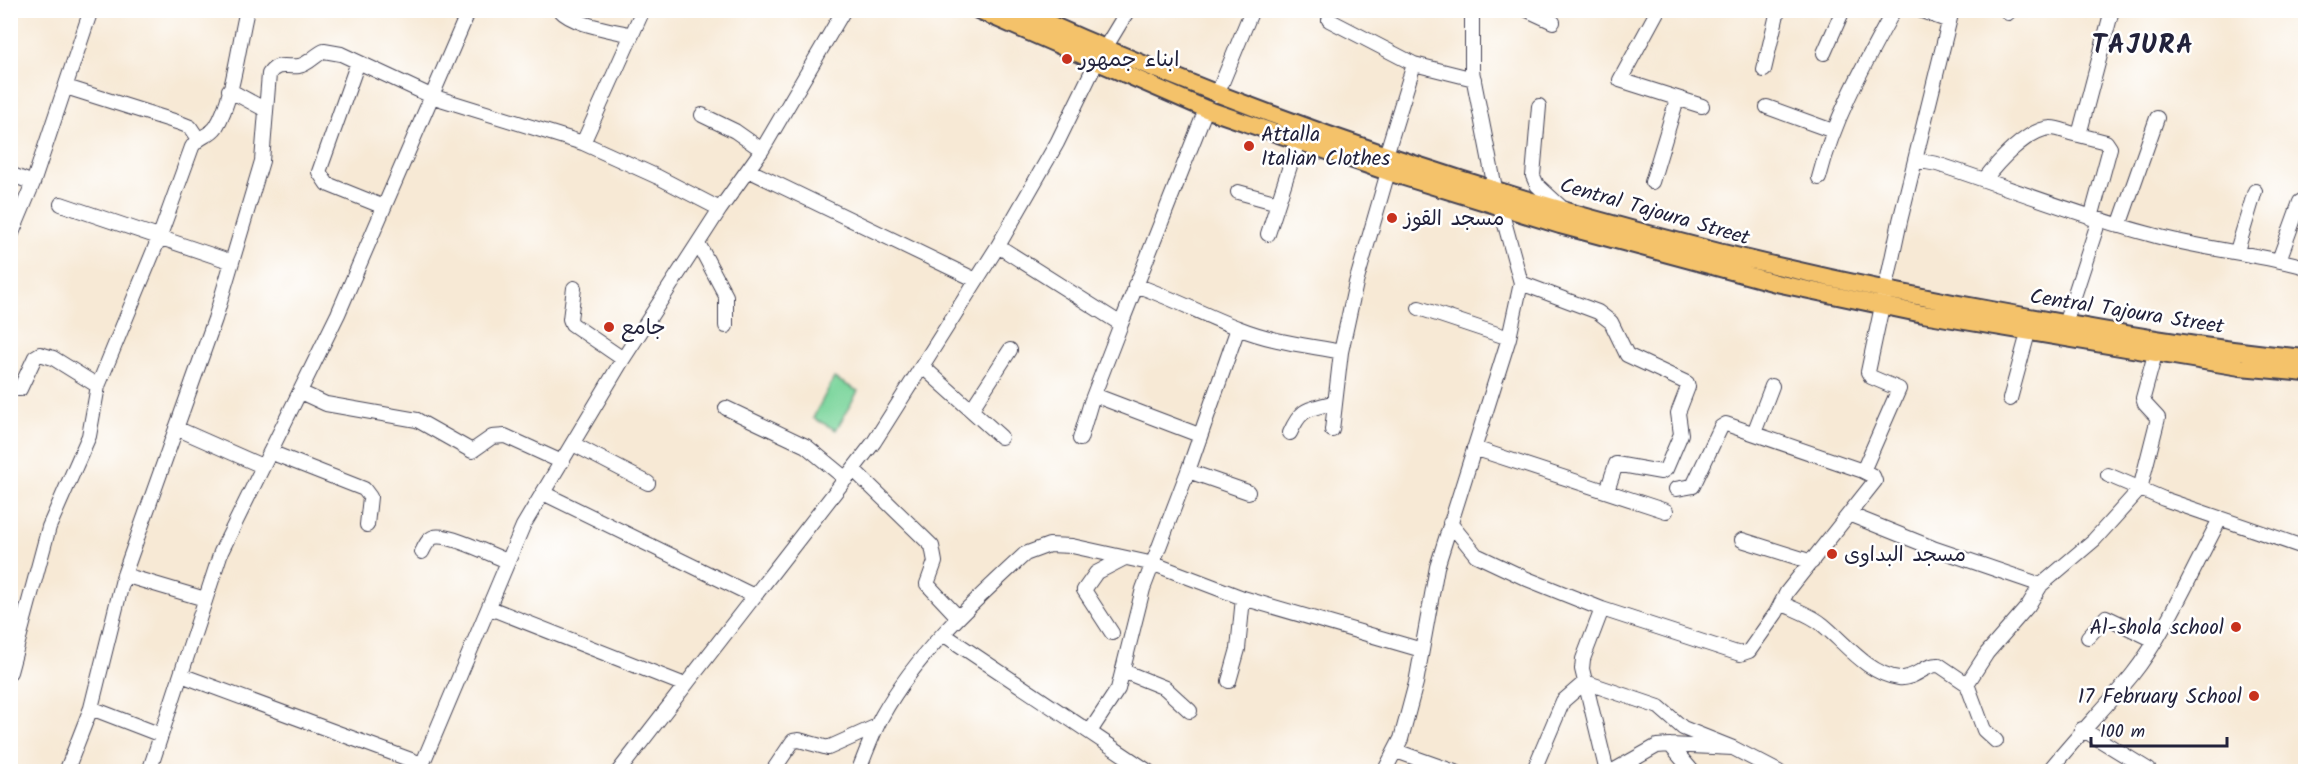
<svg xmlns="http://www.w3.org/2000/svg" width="2316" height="782" font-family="Kalam,'Playpen Sans Arabic',sans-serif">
<rect width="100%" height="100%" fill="#fff"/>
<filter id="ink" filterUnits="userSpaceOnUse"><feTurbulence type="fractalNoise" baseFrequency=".0167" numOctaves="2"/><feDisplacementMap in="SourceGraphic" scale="12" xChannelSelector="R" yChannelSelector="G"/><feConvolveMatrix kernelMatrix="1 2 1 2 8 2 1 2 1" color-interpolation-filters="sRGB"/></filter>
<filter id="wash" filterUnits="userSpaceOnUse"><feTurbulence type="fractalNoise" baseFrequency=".008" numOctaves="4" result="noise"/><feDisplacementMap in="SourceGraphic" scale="24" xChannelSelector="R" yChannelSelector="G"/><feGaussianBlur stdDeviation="1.35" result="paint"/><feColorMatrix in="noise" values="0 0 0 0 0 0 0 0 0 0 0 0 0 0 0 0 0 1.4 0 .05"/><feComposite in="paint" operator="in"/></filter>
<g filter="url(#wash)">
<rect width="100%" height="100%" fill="#f7e9d5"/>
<path fill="#7bd59c" stroke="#4e7c6c" stroke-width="1.5" d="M834 378 858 391 836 430 813 418Z"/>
</g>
<g filter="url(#ink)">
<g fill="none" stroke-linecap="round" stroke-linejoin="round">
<defs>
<path id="minor" d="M560 10C573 25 613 30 632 35
M1527 10 1553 22
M1658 10 1620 80 1702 106
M1919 10 1949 21
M2008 13 2009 10
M1329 20 1414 64 1474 79
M1824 53 1843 10
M358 62 319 172 327 184 384 207
M1764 70 1778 10
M66 87 180 123 190 127 198 139
M229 90 266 110
M1217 95 1252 10
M1539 106 1533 176 1537 185 1562 208
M1767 107 1833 131
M702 115 735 131 762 150
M583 143 643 10
M1386 155 1414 64
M1915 160 1937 164C2008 187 2077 215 2149 234 2200 249 2254 253 2306 267
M748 170 976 280
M10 174 33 183
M1819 178C1834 118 1864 65 1894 10
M1984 180C1997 163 2027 129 2051 128 2060 128 2070 134 2079 135
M1652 182 1677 99
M1238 192 1278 203
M61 204 232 262
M2091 218 2110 148 2106 142 2079 135 2112 10
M2119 226 2157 118
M1268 234 1298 141
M10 238 33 183 91 10
M698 243 726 296V326
M998 246 1121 324 1206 109
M2237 251 2255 191
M2279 260 2300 202 2306 199
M1521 283 1598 312 1611 322 1627 355 1687 383 1688 387 1678 413 1681 434 1666 469 1661 472 1616 464 1607 491
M1135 285C1171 297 1203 315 1238 328 1273 342 1305 345 1341 352
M574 288 570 319 572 324 623 359
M1419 308 1509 338
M2065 324 2099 220
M922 366 1001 437
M10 389H20L35 357 40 354 53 358 98 386
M300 392 326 404 417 420 472 451 492 437 505 436 562 462
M1094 395 1199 435
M2010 399 2028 333
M726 408 806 446 846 479
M971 410 1010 350
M176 428 262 466
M1332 430 1341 352 1356 283 1388 172
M1290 433C1302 406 1309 410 1335 402
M1754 433 1772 386
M1080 439 1091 402 1121 324
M573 444 648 483
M1474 448 1666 511
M270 452 364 489 370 497 367 525
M854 470 932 546 935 562 927 584 958 617
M1188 471 1248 492
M2108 475 2164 499 2306 548
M1676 489 1693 486 1721 427 1726 424 1863 471
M543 493 754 596
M1851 515 1933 548 2041 585
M1450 523 1476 555 1527 579 1602 609 1740 654 1749 651 1776 613 1787 592 1875 481 1873 476 1863 471 1899 389 1871 377 1868 372 1900 221 1952 10
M1742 540 1812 562
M422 552C425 546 428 539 434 537 448 533 492 555 507 561
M124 575 205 599
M1781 603C1795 610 1812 615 1823 625 1845 643 1868 674 1899 678 1914 680 1925 664 1939 665L1967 684
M490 608 685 685
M1602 609 1583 659 1582 669 1607 772
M1112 633 1084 590 1096 573 1123 559
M943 634 1149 772
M2088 637 2106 617 2154 640
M1123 671 1165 688 1190 711
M10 672 49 527 89 436 98 386 159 238 192 147C198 136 210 136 216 127 233 101 239 42 247 10
M181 675 422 764
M1229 681 1238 649 1243 598
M91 708 161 735
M2082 729 2149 770
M1091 730 1118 689 1143 589 1188 471 1238 328
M1996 741 1984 730 1967 684 1987 653 2028 606 2041 585 2094 540 2140 489 2158 418 2145 404 2143 398 2155 354
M1670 745 1693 772
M1396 751 1455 772
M66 772 91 708 124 575 215 319 262 161 269 74C278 61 287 68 299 66 309 64 315 55 324 51L341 54 431 96 583 143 658 177 720 209
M149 772 221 552 338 314 469 10
M419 772 523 526 623 359 720 209 762 150 844 10
M618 772 874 442 998 246 1057 143 1096 63 1128 10
M772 772 793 741 799 740 828 748 877 726
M858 772C866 753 872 734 882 716 917 653 972 603 1025 554L1049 545 1072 546 1154 564 1243 598 1422 650
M1384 772 1401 739 1416 683 1437 567 1509 338 1521 283 1495 188 1472 71V10
M1533 772 1563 701 1585 682 1659 707 1683 728 1733 748
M1611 772 1657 746 1670 745 1733 748 1779 772
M2048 772C2075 738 2105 708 2132 675 2165 634 2194 567 2220 519"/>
<path id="major" d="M978 10 1206 109 1388 172 1560 225 1776 283 1923 314 2240 367 2306 373
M1018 10C1335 153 1671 254 2013 314 2110 332 2207 349 2306 358"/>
</defs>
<use href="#minor" stroke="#424052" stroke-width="16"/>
<use href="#major" stroke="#424052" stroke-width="20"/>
<use href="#minor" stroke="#fff" stroke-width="14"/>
<use href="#major" stroke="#f4c26a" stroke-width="16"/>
</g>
</g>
<g fill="#c8321e" stroke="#fff" stroke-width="2">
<circle cx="1067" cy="59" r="6"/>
<circle cx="1249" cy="146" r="6"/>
<circle cx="1392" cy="218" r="6"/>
<circle cx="609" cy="327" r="6"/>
<circle cx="1832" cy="554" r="6"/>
<circle cx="2236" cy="627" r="6"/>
<circle cx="2254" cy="696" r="6"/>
</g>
<g text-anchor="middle" stroke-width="5" stroke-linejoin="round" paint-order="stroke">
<g font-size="21" fill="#22223b" stroke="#fff" text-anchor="start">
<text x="1079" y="66">ابناء جمهور</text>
<text x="1261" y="141">Attalla<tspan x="1261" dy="24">Italian Clothes</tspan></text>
<text x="1404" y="225">مسجد القوز</text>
<text x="621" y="334">جامع</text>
<text x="1844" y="561">مسجد البداوى</text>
<text x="2224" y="634" text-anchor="end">Al-shola school</text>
<text x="2242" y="703" text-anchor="end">17 February School</text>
</g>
<g font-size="21" fill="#22223b" stroke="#fff">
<text transform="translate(1655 211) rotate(16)" y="7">Central Tajoura Street</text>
<text transform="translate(2127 311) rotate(9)" y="7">Central Tajoura Street</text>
</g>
<g font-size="27" font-weight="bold" letter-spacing="1.5" fill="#22223b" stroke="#fff">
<text x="2143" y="53">TAJURA</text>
</g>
</g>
<rect width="2316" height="782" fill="none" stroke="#fff" stroke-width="36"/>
<path d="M2091 737v9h136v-9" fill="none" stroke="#22223b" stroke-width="3"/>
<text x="2100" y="737" font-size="18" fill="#22223b" stroke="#ffffff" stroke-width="4.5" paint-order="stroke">100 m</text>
</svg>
